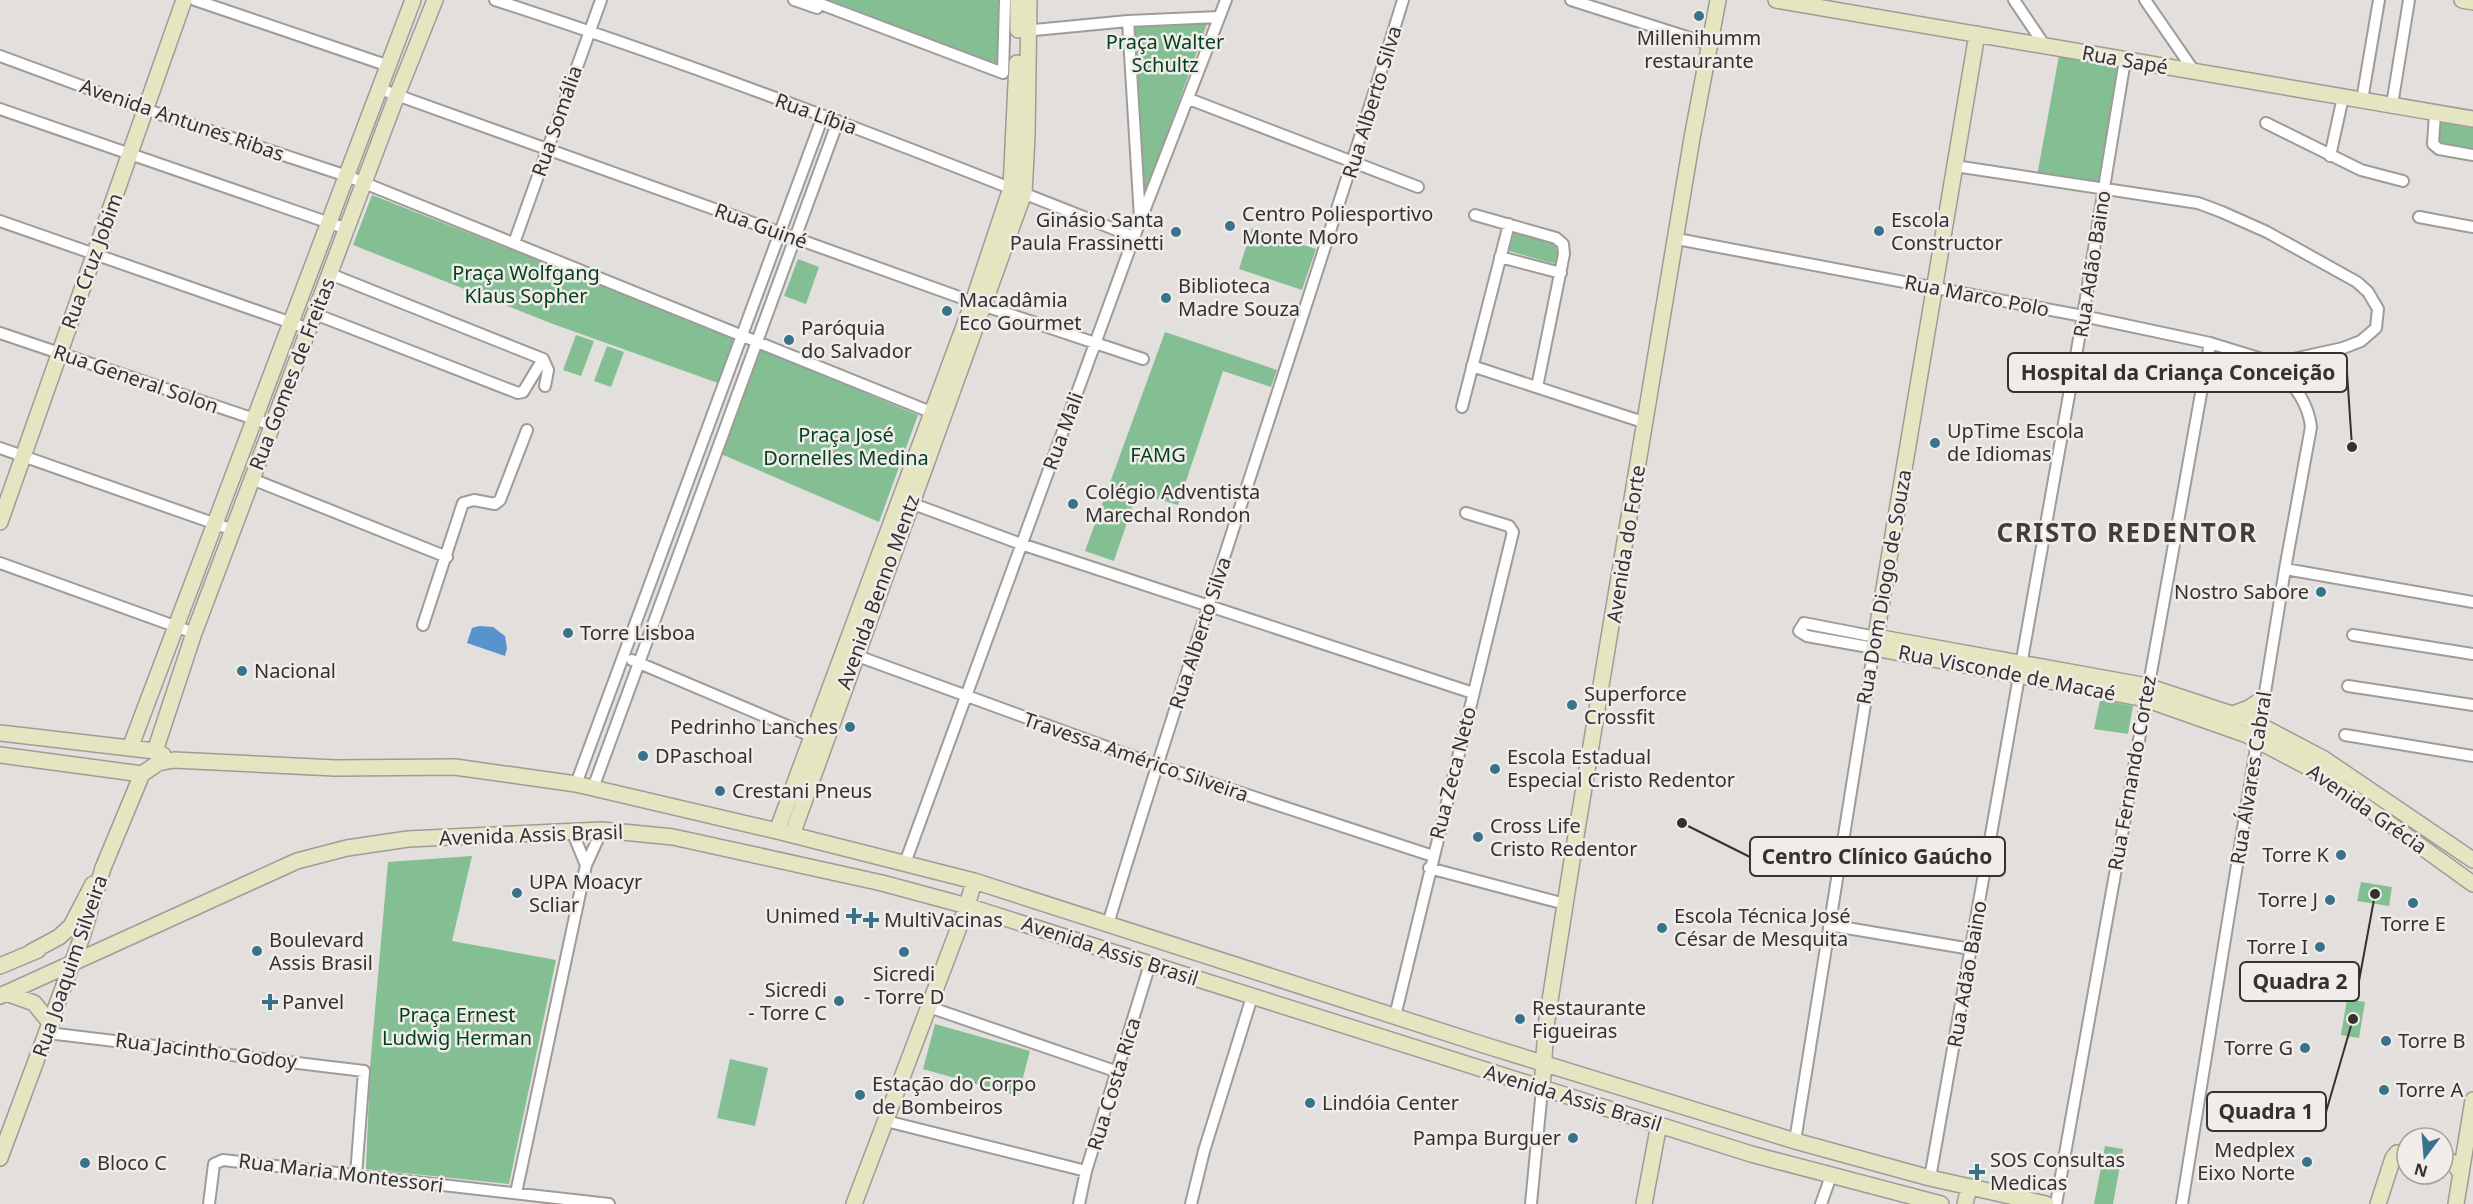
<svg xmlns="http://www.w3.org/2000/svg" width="2473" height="1204" font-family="'Noto Sans',sans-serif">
<rect width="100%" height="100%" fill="#e3dfdc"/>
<path fill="#84bf94" d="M810 0H1005L1003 73Z
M1208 21 1143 201 1134 26Z
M2060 50 2122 62 2098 185 2037 176Z
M2437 117 2473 123V151L2441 146 2435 137Z
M372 195 735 338 718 383 553 324 353 245Z
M1252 228 1316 249 1302 290 1239 269Z
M1514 233 1554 244 1560 253 1559 265 1509 251Z
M798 259 819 267 806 304 784 296Z
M1165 332 1277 370 1271 387 1223 371 1178 505 1137 493 1114 561 1085 551Z
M576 335 594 341 581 376 563 370Z
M607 346 624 352 611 387 594 381Z
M757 348 918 415 879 522 721 454Z
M2100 700 2133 706 2128 734 2094 729Z
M472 856 452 941 556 960 509 1184 366 1169 370 1067 388 862Z
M2361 882 2392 887 2389 906 2357 901Z
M2347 999 2365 1002 2359 1038 2341 1035Z
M935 1024 1030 1051 1018 1096 923 1069Z
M730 1059 768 1068 755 1126 717 1118Z
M2105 1146 2123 1149 2113 1204H2094Z"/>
<path fill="#5993ce" d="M479 626 493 627 505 636 507 648 505 656 467 643 472 628Z"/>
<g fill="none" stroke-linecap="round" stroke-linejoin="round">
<defs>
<path id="street" d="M195 0 389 66
M495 0C711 70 923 153 1134 237
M794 0 817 8
M810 0 1003 73 1005 0
M1571 0 1709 44
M2014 0 2045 46
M2145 0 2194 71
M1128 21 1140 218
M1024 31 1128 21 1219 17
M0 56 144 109 347 176 938 415
M380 89 973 302 1143 359
M1189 99 1418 187
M2362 100 2379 0
M2392 105 2409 0
M0 109 347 229
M2435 113 2433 144 2439 149 2473 155
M2266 123 2361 170 2403 181
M2330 156 2343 97
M1955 166 2198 203 2222 212 2267 232 2357 282 2368 292 2378 309 2376 328 2361 341 2343 348 2275 363
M1475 215 1556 238 1563 244 1564 254 1537 387
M2419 217 2473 227
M0 221 309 329
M1677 239 2083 316 2210 343 2275 363
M514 243 601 0
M1500 257 1561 273
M330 274 543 359 548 370 545 386
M315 314 518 393 523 392 543 359
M0 333 272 425
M1472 366 1646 423
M1462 407 1509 224
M0 448 233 530
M252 479 447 557
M908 502 1021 544 1473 693
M0 563 194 633
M2285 569 2473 602
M423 625 463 503 474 500 495 504 500 500 527 430
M2353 635 2473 654
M852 654 1156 765 1433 856
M632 660 816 738
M2348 686 2473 705
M2345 735 2473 756
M576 784 823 116
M593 788 838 121
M572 831 586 865
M905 863 1134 237 1226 0
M1429 868 1565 904
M1108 924C1202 614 1308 309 1403 0
M1829 925 1971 949
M929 1007 1118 1072
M1395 1016 1513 532 1509 526 1466 513
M48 1033 364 1071 356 1175
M886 1121 1086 1171
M1795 1141 1874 648 1807 636 1799 631 1804 623 1876 637
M1930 1178 2083 316 2125 60
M516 1193 586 865 602 830
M209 1204 214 1164 223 1160 609 1204
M1079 1204 1086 1171 1150 964
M1191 1204 1204 1151 1252 997
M1531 1204 1542 1089
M1821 1204 1831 1176
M2056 1204 2210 343
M2182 1204 2285 569 2311 427C2308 400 2291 383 2275 363"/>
<path id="secondary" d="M1018 0V30
M1776 0 2473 119
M2462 0 2473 2
M1977 34 1874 648 2145 699 2247 735 2319 773 2473 884
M0 522 184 0
M1876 637 2147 686 2250 720 2324 759 2473 860
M2233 714 2249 708 2264 698
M0 733 155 751 163 755
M130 748 413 0
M155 751 194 633 397 95 435 0
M0 755 142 774
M142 774 158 763 174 760 335 768 455 767 576 784 777 831 974 881 1484 1045 1795 1141 1930 1178 2046 1204
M777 831 973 302 1011 188 1017 63
M792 835 1024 193 1027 136 1029 0
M31 952 59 937 71 926 93 884
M0 966 38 950
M6 993 34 1003 51 1024
M0 996 297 861 347 848 408 839 602 830 673 837 882 883 967 906 1751 1154 1941 1204
M1542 1089 1546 1026 1573 854 1692 138 1718 0
M0 1158 83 934 103 868 142 774
M2443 1158 2454 1163 2461 1174
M854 1204 967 906 974 881
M1644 1204 1659 1124
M1965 1204 1969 1187
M2378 1204 2393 1158 2397 1153H2407
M2456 1204 2473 1100"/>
</defs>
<use href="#street" stroke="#9f9b98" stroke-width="14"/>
<use href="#secondary" stroke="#9f9b98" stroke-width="18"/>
<use href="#street" stroke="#fff" stroke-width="10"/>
<use href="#secondary" stroke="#e5e6c1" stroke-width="15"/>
</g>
<g fill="#38728b" stroke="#f0ece9" stroke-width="2">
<circle cx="1699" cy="16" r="6"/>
<circle cx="1230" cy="226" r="6"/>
<circle cx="1879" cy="231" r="6"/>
<circle cx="1176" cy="232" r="6"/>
<circle cx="1166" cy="298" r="6"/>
<circle cx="947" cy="311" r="6"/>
<circle cx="789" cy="340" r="6"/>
<circle cx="1935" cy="443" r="6"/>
<circle cx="1073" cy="504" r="6"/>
<circle cx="2321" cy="592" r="6"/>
<circle cx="568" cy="633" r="6"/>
<circle cx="242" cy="671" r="6"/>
<circle cx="1572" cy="705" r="6"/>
<circle cx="850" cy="727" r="6"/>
<circle cx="643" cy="756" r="6"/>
<circle cx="1495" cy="769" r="6"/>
<circle cx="720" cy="791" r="6"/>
<circle cx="1478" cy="837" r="6"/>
<circle cx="2341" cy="855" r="6"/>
<circle cx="517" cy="893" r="6"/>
<circle cx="2330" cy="900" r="6"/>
<circle cx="2413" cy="903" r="6"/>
<path d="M851 907h6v6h6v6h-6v6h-6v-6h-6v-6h6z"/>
<path d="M868 911h6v6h6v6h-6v6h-6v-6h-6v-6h6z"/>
<circle cx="1662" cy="928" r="6"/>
<circle cx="2320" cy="947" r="6"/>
<circle cx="257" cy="951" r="6"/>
<circle cx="904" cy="952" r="6"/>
<circle cx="839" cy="1001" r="6"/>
<path d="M267 993h6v6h6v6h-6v6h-6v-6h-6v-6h6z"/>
<circle cx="1520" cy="1019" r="6"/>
<circle cx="2386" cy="1041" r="6"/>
<circle cx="2305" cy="1048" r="6"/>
<circle cx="2384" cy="1090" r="6"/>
<circle cx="860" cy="1095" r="6"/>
<circle cx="1310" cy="1103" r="6"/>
<circle cx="1573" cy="1138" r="6"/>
<circle cx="2307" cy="1162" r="6"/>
<circle cx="85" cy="1163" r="6"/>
<path d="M1974 1163h6v6h6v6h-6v6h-6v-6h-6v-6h6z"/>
</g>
<g text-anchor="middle" stroke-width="5" stroke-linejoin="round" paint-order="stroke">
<g font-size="20" fill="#333230" stroke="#f0ece9" text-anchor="start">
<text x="1699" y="45" text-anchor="middle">Millenihumm<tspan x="1699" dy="23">restaurante</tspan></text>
<text x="1242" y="221">Centro Poliesportivo<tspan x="1242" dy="23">Monte Moro</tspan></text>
<text x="1164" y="227" text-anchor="end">Ginásio Santa<tspan x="1164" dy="23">Paula Frassinetti</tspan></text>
<text x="1891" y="227">Escola<tspan x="1891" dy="23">Constructor</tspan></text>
<text x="1178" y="293">Biblioteca<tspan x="1178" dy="23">Madre Souza</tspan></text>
<text x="959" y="307">Macadâmia<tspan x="959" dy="23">Eco Gourmet</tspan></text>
<text x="801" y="335">Paróquia<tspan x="801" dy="23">do Salvador</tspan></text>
<text x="1947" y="438">UpTime Escola<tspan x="1947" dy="23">de Idiomas</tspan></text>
<text x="1085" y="499">Colégio Adventista<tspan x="1085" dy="23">Marechal Rondon</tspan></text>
<text x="2309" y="599" text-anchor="end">Nostro Sabore</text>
<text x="580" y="640">Torre Lisboa</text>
<text x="254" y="678">Nacional</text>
<text x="1584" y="701">Superforce<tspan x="1584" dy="23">Crossfit</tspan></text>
<text x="838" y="734" text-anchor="end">Pedrinho Lanches</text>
<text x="655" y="763">DPaschoal</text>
<text x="1507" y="764">Escola Estadual<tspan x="1507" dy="23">Especial Cristo Redentor</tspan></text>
<text x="732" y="798">Crestani Pneus</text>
<text x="1490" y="833">Cross Life<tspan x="1490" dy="23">Cristo Redentor</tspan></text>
<text x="2329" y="862" text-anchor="end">Torre K</text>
<text x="529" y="889">UPA Moacyr<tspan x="529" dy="23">Scliar</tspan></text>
<text x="2318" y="907" text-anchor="end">Torre J</text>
<text x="840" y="923" text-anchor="end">Unimed</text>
<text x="1674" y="923">Escola Técnica José<tspan x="1674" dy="23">César de Mesquita</tspan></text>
<text x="884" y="927">MultiVacinas</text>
<text x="2413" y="931" text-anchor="middle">Torre E</text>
<text x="269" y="947">Boulevard<tspan x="269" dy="23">Assis Brasil</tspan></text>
<text x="2308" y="954" text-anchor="end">Torre I</text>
<text x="904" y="981" text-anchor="middle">Sicredi<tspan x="904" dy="23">- Torre D</tspan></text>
<text x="827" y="997" text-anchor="end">Sicredi<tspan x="827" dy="23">- Torre C</tspan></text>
<text x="282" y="1009">Panvel</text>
<text x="1532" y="1015">Restaurante<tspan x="1532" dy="23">Figueiras</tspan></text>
<text x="2398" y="1048">Torre B</text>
<text x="2293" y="1055" text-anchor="end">Torre G</text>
<text x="872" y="1091">Estação do Corpo<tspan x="872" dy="23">de Bombeiros</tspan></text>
<text x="2396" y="1097">Torre A</text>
<text x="1322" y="1110">Lindóia Center</text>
<text x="1561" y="1145" text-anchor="end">Pampa Burguer</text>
<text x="2295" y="1157" text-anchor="end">Medplex<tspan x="2295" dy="23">Eixo Norte</tspan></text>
<text x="1990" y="1167">SOS Consultas<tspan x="1990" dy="23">Medicas</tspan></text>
<text x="97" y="1170">Bloco C</text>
</g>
<g font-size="20" fill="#04411f" stroke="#f0ece9">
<text x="1165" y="49">Praça Walter<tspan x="1165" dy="23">Schultz</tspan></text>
<text x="526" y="280">Praça Wolfgang<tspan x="526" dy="23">Klaus Sopher</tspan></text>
<text x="846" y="442">Praça José<tspan x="846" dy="23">Dornelles Medina</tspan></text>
<text x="1158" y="462">FAMG</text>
<text x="457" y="1022">Praça Ernest<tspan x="457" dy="23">Ludwig Herman</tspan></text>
</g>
<g font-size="20" fill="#333230" stroke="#f0ece9">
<text transform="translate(2125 60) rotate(10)" y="7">Rua Sapé</text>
<text transform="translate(1372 102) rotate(-73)" y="7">Rua Alberto Silva</text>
<text transform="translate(816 114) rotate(20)" y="7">Rua Líbia</text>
<text transform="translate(182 120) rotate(19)" y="7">Avenida Antunes Ribas</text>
<text transform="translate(557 121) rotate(-71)" y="7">Rua Somália</text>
<text transform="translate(761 226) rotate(20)" y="7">Rua Guiné</text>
<text transform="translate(92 261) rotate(-70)" y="7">Rua Cruz Jobim</text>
<text transform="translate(2092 264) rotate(-81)" y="7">Rua Adão Baino</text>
<text transform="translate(1977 296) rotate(11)" y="7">Rua Marco Polo</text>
<text transform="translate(292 374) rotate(-69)" y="7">Rua Gomes de Freitas</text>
<text transform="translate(136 379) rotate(19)" y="7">Rua General Solon</text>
<text transform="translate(1063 431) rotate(-70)" y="7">Rua Mali</text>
<text transform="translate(1626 544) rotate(-81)" y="7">Avenida do Forte</text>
<text transform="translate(1884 587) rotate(-80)" y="7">Rua Dom Diogo de Souza</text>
<text transform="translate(878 592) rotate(-70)" y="7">Avenida Benno Mentz</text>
<text transform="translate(1200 633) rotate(-72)" y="7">Rua Alberto Silva</text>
<text transform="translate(2007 673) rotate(11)" y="7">Rua Visconde de Macaé</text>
<text transform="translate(1136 757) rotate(19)" y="7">Travessa Américo Silveira</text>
<text transform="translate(1453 773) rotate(-76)" y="7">Rua Zeca Neto</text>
<text transform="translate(2132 773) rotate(-80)" y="7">Rua Fernando Cortez</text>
<text transform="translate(2251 778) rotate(-81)" y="7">Rua Álvares Cabral</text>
<text transform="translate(2367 809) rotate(35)" y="7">Avenida Grécia</text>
<text transform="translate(531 835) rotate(-2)" y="7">Avenida Assis Brasil</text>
<text transform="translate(1110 951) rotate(18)" y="7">Avenida Assis Brasil</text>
<text transform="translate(70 966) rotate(-71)" y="7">Rua Joaquim Silveira</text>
<text transform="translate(1967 974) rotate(-80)" y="7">Rua Adão Baino</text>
<text transform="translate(206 1051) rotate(7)" y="7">Rua Jacintho Godoy</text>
<text transform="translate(1114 1084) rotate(-73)" y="7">Rua Costa Rica</text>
<text transform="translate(1573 1098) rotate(17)" y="7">Avenida Assis Brasil</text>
<text transform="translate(341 1173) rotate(7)" y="7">Rua Maria Montessori</text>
</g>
<g font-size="26" font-weight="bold" letter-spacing="1.5" fill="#413d3b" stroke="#f0ece9">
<text x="2127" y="542">CRISTO REDENTOR</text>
</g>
</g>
<path fill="none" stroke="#333230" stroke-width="2" d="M2352 447L2347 372M1682 823L1750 857M2375 894L2359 981M2353 1019L2326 1112"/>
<g fill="#333230" stroke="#f0ece9" stroke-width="2">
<circle cx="2352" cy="447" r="6"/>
<circle cx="1682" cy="823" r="6"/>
<circle cx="2375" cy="894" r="6"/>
<circle cx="2353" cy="1019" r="6"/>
</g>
<g fill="#f0ece9" stroke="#333230" stroke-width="2">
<rect x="2008" y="353" width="339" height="39" rx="6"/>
<rect x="1750" y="837" width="255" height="39" rx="6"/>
<rect x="2240" y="962" width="119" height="39" rx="6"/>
<rect x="2207" y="1092" width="119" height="39" rx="6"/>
</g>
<g font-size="21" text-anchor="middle" font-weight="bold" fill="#333230">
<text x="2178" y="380">Hospital da Criança Conceição</text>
<text x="1877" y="864">Centro Clínico Gaúcho</text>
<text x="2300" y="989">Quadra 2</text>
<text x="2266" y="1119">Quadra 1</text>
</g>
<g transform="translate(2425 1156) rotate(196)"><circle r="28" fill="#f0ece9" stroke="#a4a29f" stroke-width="1.5"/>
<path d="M0-4.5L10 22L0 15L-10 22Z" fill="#38728b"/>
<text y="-9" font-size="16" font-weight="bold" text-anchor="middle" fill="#333230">N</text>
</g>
</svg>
